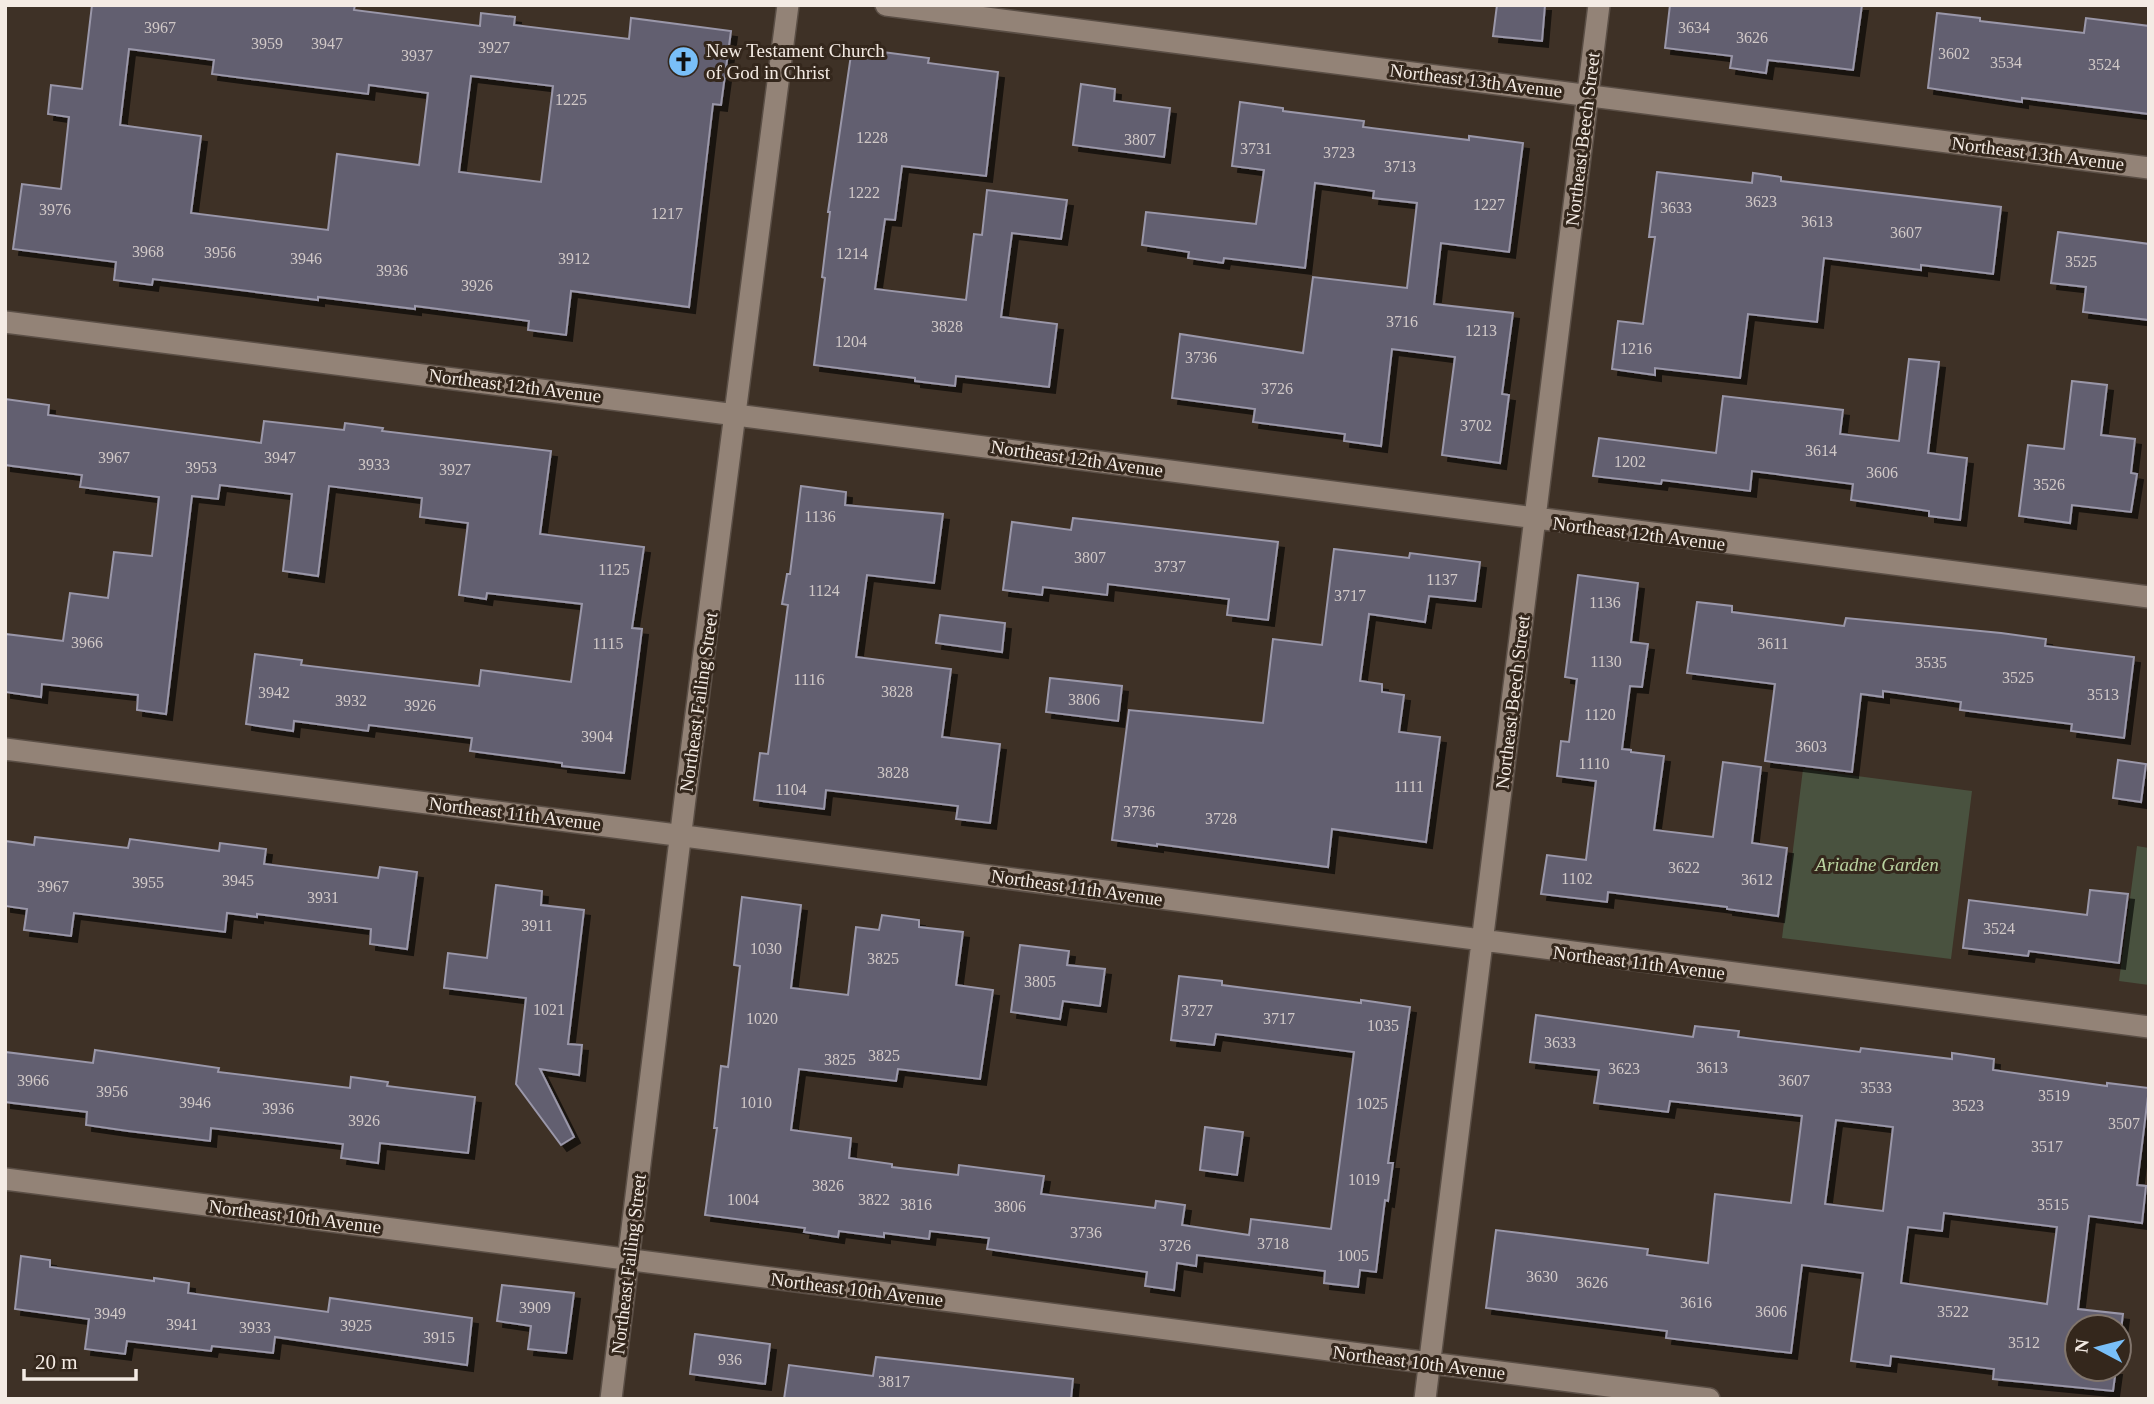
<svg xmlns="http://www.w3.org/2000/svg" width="2154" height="1404" font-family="'Times New Roman',serif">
<defs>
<filter id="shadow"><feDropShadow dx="6" dy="6" stdDeviation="0" flood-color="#0009"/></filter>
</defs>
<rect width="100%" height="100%" fill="#3e3126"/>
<path fill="#49523f" d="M1803 769 1972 791 1951 959 1782 938Z
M2137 846 2149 848V985L2119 981Z"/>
<path fill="#625f70" stroke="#9a97a9" stroke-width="2" fill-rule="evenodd" filter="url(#shadow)" d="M92 5H355L354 10 480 26 481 13 515 17 514 25 629 39 631 18 731 31 721 105 713 104 689 307 571 291 566 335 528 330 529 321 415 306V309L318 297V300L153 279 152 285 114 280 116 262 13 249 22 184 61 189 69 117 48 114 51 85 82 89ZM129 49 214 60 212 74 368 94 369 85 428 93 419 165 337 154 328 230 191 213 201 136 120 125ZM471 76 553 86 541 182 459 172Z
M1497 5H1545L1542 41 1493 36Z
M1670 5H1862L1853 70 1768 60 1766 73 1730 68 1732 56 1665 48Z
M1937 13 1980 18V21L2084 33 2086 18 2149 26V114L2022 98V102L1928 88Z
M852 48 929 58 928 63 998 72 986 176 902 166 895 220 885 219 875 289 966 300 974 234 982 235 987 190 1067 200 1061 239 1012 233 1001 317 1057 324 1049 387 956 376 955 386 915 381V378L814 365 825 278 822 277 830 212H828Z
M1081 84 1115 89 1114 101 1170 108 1164 157 1073 145Z
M1240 102 1283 108V111L1364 121 1363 127 1469 140V136L1523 143 1509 252 1441 243 1434 304 1513 313 1502 394 1509 395 1500 463 1442 455 1455 357 1392 349 1381 446 1344 441 1345 434 1253 422 1255 409 1172 398 1180 334 1303 353 1313 277 1407 288 1417 203 1373 198 1374 191 1315 183 1305 268 1224 258 1223 263 1188 258 1189 252 1142 245 1146 212 1256 224 1264 170 1232 166Z
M1657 172 1752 183 1753 173 1781 177V181L2001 207 1993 274 1921 265V270L1824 258 1817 322 1748 314 1740 378 1655 368V375L1612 369 1618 321 1643 324 1655 237H1649Z
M2058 232 2149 244V320L2083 312 2086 287 2051 283Z
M1909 359 1939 362 1928 453 1967 458 1960 520 1929 516V511L1851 500 1853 484 1752 471 1750 491 1662 480 1661 484 1593 476 1599 438 1716 453 1723 396 1843 410 1840 434 1899 441Z
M2072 381 2107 385 2101 435 2135 439 2131 473 2137 474 2131 512 2072 505 2070 523 2019 516 2028 445 2064 449Z
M5 399 49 405 48 415 261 443 264 421 344 430 345 423 383 428 382 431 551 451 540 534 644 547 632 628 642 629 624 773 562 766V763L470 751 472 738 369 725 368 731 294 721 293 731 246 724 255 654 302 660 301 665 479 686 481 670 571 682 582 604 487 593 486 599 459 595 468 523 420 517 422 498 329 486 318 576 283 571 292 494 220 485 218 499 192 496 166 714 137 710 138 695 42 684 41 697 5 692V634L63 641 70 593 108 598 114 552 152 556 159 497 80 487 82 475 5 465Z
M801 486 846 492 845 505 943 514 934 583 867 575 856 657 951 669 942 737 1000 744 990 823 956 819 958 806 826 790 824 809 754 800 760 753 768 754 788 605 782 604 787 574H790Z
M1073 518 1278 542 1268 620 1227 615 1229 599 1108 584 1107 595 1043 587 1042 595 1003 590 1012 522 1071 530Z
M1334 549 1409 558 1410 553 1480 562 1475 601 1429 596 1425 622 1369 614 1360 681 1382 684V692L1404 695 1399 732 1440 737 1426 842 1332 829 1328 867 1157 844V846L1112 840 1129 710 1263 723 1273 639 1322 645Z
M1578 575 1638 583 1631 642 1648 644 1642 687 1630 686 1622 749 1631 750V752L1664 756 1654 830 1713 837 1723 762 1761 767 1752 843 1787 848 1778 916 1727 909V907L1608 892 1607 902 1541 894 1547 855 1586 860 1596 781 1557 776 1561 741 1569 742 1577 679 1565 677Z
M1697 602 1732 606V612L1844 626 1846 618 2001 633 2046 639 2045 646 2134 657 2124 738 2071 731 2072 724 1960 710 1961 702 1883 691V697L1861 694 1852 772 1765 761 1775 684 1687 673Z
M940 615 1005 623 1002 652 936 643Z
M1050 678 1122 686 1118 721 1046 712Z
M2118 760 2146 764 2141 802 2113 798Z
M35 837 128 848 130 839 219 851 220 843 266 849 264 864 378 878 380 867 417 872 407 949 370 944 371 929 257 914V917L227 913 225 932 74 913 71 936 24 930 27 909 5 906V841L34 845Z
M496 885 542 891 541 905 584 910 568 1044 582 1045 579 1075 540 1069 574 1137 561 1145 516 1084 526 998 444 988 448 953 487 958Z
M2090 890 2128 894 2119 963 2029 951 2028 956 1963 948 1969 900 2087 915Z
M742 897 801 905 791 988 848 995 856 927 879 930 882 915 919 920V927L963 932 956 985 993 990 980 1079 898 1069 896 1081 799 1069 791 1130 851 1138 849 1158 892 1164V1167L958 1175 959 1165 1044 1176 1041 1194 1155 1208 1156 1201 1185 1205 1182 1225 1249 1235 1251 1219 1331 1229 1354 1052 1216 1034 1214 1045 1171 1040 1179 976 1222 981V985L1361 1003V1000L1410 1007 1388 1163H1393L1388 1201 1385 1200 1376 1272 1360 1270 1358 1287 1324 1283 1325 1271 1197 1255 1196 1266 1177 1263 1174 1290 1145 1286 1147 1272 987 1249 989 1238 930 1231 929 1239 884 1233V1237L839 1231 838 1237 804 1232 805 1228 705 1215 717 1128H714L721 1066 728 1067 740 966 734 965Z
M1020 945 1069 951 1067 965 1105 969 1100 1006 1063 1001 1060 1019 1011 1012Z
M1536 1015 1693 1037 1695 1026 1739 1031 1738 1037 1860 1052 1861 1048 1952 1059V1053L1994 1059 1993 1070 2107 1086V1083L2149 1088 2137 1185 2146 1186 2142 1223 2089 1216 2078 1309 2123 1314 2119 1346V1327H2077V1369H2116L2113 1391 1993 1379 1994 1369 1891 1356 1890 1366 1851 1361 1863 1273 1802 1265 1791 1353 1666 1338 1667 1331 1486 1308 1496 1230 1648 1249 1647 1255 1708 1263 1715 1194 1791 1203 1802 1116 1670 1101 1668 1112 1594 1103 1599 1070 1530 1062ZM1836 1120 1893 1127 1883 1211 1825 1204ZM1944 1213 2057 1227 2047 1304 1901 1283 1908 1227 1942 1231Z
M95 1050 219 1068 218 1072 350 1088 351 1077 388 1082 387 1086 475 1097 468 1153 380 1143 378 1163 341 1158 343 1144 211 1128 210 1141 128 1131 86 1125 87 1112 5 1102V1052L93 1063Z
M1205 1127 1243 1132 1237 1175 1200 1170Z
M21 1256 50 1260V1267L154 1281V1278L189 1283 188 1293 328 1312 330 1298 472 1318 467 1365 275 1337 273 1353 212 1346 211 1351 127 1341 125 1354 85 1349 89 1319 15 1309Z
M502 1285 574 1293 566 1353 528 1349 531 1326 497 1321Z
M695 1334 770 1344 765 1384 690 1374Z
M876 1357 1073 1379 1071 1399H784L789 1365 873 1376Z"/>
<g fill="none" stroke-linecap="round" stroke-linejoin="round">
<defs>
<path id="street" d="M886 5 2149 168
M5 322C720 411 1434 507 2149 597
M5 749C720 839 1434 935 2149 1027
M5 1179 1709 1399
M611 1399 685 799 788 5
M1425 1399 1599 5"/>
</defs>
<use href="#street" stroke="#5b4f46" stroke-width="24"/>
<use href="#street" stroke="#938377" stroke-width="21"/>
</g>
<defs>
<symbol id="church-disc" viewBox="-11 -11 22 22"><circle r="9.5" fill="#79bff8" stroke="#34271c"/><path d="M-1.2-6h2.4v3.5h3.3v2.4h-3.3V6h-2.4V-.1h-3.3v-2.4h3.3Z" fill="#111"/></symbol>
</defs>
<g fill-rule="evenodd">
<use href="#church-disc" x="666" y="44" width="35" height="35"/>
</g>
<g text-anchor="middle" stroke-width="6" stroke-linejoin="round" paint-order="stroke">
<g font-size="16" fill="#d0c8c7">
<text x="160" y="33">3967</text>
<text x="1694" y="33">3634</text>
<text x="1752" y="43">3626</text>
<text x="267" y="49">3959</text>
<text x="327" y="49">3947</text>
<text x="494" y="53">3927</text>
<text x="1954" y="59">3602</text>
<text x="417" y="61">3937</text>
<text x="2006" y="68">3534</text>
<text x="2104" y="70">3524</text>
<text x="571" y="105">1225</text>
<text x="872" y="143">1228</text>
<text x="1140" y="145">3807</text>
<text x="1256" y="154">3731</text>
<text x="1339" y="158">3723</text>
<text x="1400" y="172">3713</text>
<text x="864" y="198">1222</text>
<text x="1761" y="207">3623</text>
<text x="1489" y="210">1227</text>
<text x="1676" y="213">3633</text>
<text x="55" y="215">3976</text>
<text x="667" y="219">1217</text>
<text x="1817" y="227">3613</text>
<text x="1906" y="238">3607</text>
<text x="148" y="257">3968</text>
<text x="220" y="258">3956</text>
<text x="852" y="259">1214</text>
<text x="306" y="264">3946</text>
<text x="574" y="264">3912</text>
<text x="2081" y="267">3525</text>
<text x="392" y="276">3936</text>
<text x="477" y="291">3926</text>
<text x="1402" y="327">3716</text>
<text x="947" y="332">3828</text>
<text x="1481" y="336">1213</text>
<text x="851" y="347">1204</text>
<text x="1636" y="354">1216</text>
<text x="1201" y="363">3736</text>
<text x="1277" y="394">3726</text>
<text x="1476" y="431">3702</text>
<text x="1821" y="456">3614</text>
<text x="114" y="463">3967</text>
<text x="280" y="463">3947</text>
<text x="1630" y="467">1202</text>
<text x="374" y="470">3933</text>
<text x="201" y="473">3953</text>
<text x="455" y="475">3927</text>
<text x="1882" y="478">3606</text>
<text x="2049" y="490">3526</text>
<text x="820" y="522">1136</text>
<text x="1090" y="563">3807</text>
<text x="1170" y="572">3737</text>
<text x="614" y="575">1125</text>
<text x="1442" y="585">1137</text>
<text x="824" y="596">1124</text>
<text x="1350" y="601">3717</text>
<text x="1605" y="608">1136</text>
<text x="87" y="648">3966</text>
<text x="608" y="649">1115</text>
<text x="1773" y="649">3611</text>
<text x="1606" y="667">1130</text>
<text x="1931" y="668">3535</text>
<text x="2018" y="683">3525</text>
<text x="809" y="685">1116</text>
<text x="897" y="697">3828</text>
<text x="274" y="698">3942</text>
<text x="2103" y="700">3513</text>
<text x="1084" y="705">3806</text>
<text x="351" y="706">3932</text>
<text x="420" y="711">3926</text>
<text x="1600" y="720">1120</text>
<text x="597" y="742">3904</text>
<text x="1811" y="752">3603</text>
<text x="1594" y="769">1110</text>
<text x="893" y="778">3828</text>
<text x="1409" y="792">1111</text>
<text x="791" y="795">1104</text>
<text x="1139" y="817">3736</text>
<text x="1221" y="824">3728</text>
<text x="1684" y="873">3622</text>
<text x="1577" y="884">1102</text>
<text x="1757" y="885">3612</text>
<text x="238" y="886">3945</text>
<text x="148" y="888">3955</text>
<text x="53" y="892">3967</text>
<text x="323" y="903">3931</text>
<text x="537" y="931">3911</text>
<text x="1999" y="934">3524</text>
<text x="766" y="954">1030</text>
<text x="883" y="964">3825</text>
<text x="1040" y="987">3805</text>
<text x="549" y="1015">1021</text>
<text x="1197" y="1016">3727</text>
<text x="762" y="1024">1020</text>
<text x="1279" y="1024">3717</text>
<text x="1383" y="1031">1035</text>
<text x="1560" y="1048">3633</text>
<text x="884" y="1061">3825</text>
<text x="840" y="1065">3825</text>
<text x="1712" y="1073">3613</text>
<text x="1624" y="1074">3623</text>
<text x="33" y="1086">3966</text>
<text x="1794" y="1086">3607</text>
<text x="1876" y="1093">3533</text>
<text x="112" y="1097">3956</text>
<text x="2054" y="1101">3519</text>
<text x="195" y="1108">3946</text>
<text x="756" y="1108">1010</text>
<text x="1372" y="1109">1025</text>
<text x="1968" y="1111">3523</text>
<text x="278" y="1114">3936</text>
<text x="364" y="1126">3926</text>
<text x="2124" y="1129">3507</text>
<text x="2047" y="1152">3517</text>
<text x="1364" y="1185">1019</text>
<text x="828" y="1191">3826</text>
<text x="743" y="1205">1004</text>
<text x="874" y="1205">3822</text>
<text x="916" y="1210">3816</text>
<text x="2053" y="1210">3515</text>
<text x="1010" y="1212">3806</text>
<text x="1086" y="1238">3736</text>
<text x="1273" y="1249">3718</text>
<text x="1175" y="1251">3726</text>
<text x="1353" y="1261">1005</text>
<text x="1542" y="1282">3630</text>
<text x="1592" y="1288">3626</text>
<text x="1696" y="1308">3616</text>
<text x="535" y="1313">3909</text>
<text x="1771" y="1317">3606</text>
<text x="1953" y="1317">3522</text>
<text x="110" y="1319">3949</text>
<text x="182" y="1330">3941</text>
<text x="356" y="1331">3925</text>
<text x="255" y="1333">3933</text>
<text x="439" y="1343">3915</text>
<text x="2024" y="1348">3512</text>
<text x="730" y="1365">936</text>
<text x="894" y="1387">3817</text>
</g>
<g font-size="19" fill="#f4ebe4" stroke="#34271c" text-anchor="start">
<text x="706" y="57">New Testament Church<tspan x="706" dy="22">of God in Christ</tspan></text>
</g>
<g font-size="19" fill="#f4ebe4" stroke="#34271c">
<text transform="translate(1476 80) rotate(7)" y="7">Northeast 13th Avenue</text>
<text transform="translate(1582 139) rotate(-83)" y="7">Northeast Beech Street</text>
<text transform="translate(2038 153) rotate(7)" y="7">Northeast 13th Avenue</text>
<text transform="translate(515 385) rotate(7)" y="7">Northeast 12th Avenue</text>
<text transform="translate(1077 458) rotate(8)" y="7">Northeast 12th Avenue</text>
<text transform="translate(1639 533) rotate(7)" y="7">Northeast 12th Avenue</text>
<text transform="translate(698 702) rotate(-82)" y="7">Northeast Failing Street</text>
<text transform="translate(1512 702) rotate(-83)" y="7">Northeast Beech Street</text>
<text transform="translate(515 813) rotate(7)" y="7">Northeast 11th Avenue</text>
<text transform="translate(1077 887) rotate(8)" y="7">Northeast 11th Avenue</text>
<text transform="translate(1639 962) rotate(7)" y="7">Northeast 11th Avenue</text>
<text transform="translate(295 1216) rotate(7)" y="7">Northeast 10th Avenue</text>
<text transform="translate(628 1264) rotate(-83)" y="7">Northeast Failing Street</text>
<text transform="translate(857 1289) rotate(7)" y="7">Northeast 10th Avenue</text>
<text transform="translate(1419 1362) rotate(7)" y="7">Northeast 10th Avenue</text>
</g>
<g font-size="19" font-style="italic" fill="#bad2a0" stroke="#34271c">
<text x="1877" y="871">Ariadne Garden</text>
</g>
</g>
<rect width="2154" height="1404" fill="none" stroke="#f4ebe4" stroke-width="14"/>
<g transform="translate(2098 1348) rotate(277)"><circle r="33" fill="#34271c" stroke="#81756c" stroke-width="2"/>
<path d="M0-5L12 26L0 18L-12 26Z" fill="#79bff8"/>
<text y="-10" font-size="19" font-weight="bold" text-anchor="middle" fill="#f4ebe4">N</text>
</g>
<path d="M24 1369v10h112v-10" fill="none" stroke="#f4ebe4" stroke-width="3.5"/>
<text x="35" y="1369" font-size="21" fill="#f4ebe4" stroke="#34271c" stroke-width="5" paint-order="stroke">20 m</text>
</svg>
